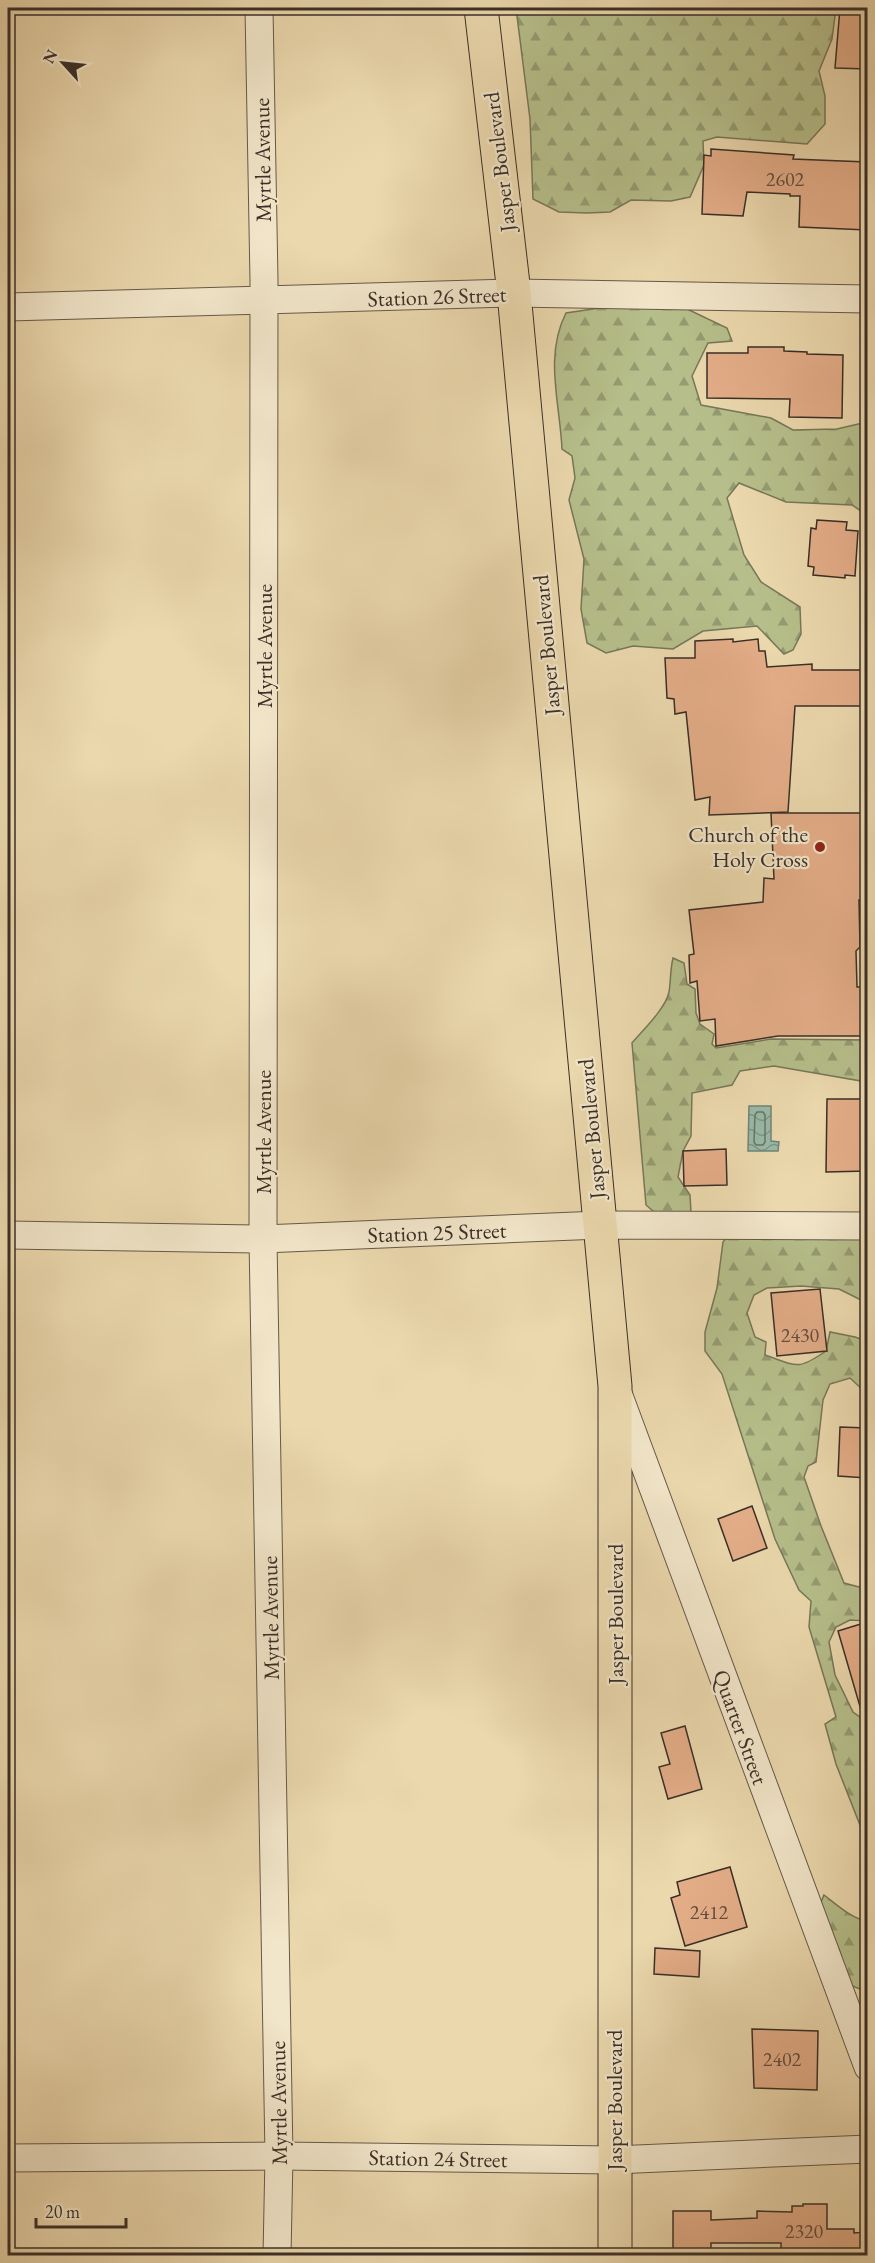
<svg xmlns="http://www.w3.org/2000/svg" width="875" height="2263" font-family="'EB Garamond',serif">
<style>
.forest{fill:url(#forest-firs);stroke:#78775a;stroke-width:1.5}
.park{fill:url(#park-crowns);stroke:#78775a;stroke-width:1.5}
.water{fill:url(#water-waves);stroke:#728275;stroke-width:1.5}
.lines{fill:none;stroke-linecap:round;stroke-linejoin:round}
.shore{stroke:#697468;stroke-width:1.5}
.building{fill:#e3ad88;stroke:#3a2f28;stroke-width:1.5}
.minor-casing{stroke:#665949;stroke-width:29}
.primary-casing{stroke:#3a2f28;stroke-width:35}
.minor{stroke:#f2e6ca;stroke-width:27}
.primary{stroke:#ebd8ad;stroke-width:33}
.poi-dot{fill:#8f2418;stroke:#f2e6ca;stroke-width:2}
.labels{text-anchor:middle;stroke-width:4.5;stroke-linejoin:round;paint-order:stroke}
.number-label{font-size:20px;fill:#644e40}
.street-label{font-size:22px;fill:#3a2f28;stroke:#f2e6ca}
.poi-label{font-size:22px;fill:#3a2f28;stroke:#f2e6ca;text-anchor:end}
</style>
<defs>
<pattern id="forest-firs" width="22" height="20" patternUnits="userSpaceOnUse" patternTransform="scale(1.5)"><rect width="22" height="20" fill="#b6bf8b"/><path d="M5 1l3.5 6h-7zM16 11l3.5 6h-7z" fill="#959c72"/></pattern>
<pattern id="park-crowns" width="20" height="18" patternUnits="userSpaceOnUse" patternTransform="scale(1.5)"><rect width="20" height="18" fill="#b6bf8b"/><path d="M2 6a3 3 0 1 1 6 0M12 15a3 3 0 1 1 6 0" fill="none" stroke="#959c72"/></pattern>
<pattern id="water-waves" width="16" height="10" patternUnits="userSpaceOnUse" patternTransform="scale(1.5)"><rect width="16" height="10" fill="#98baa8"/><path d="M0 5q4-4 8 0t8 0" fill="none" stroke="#7d9889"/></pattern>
</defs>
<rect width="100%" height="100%" fill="#ebd8ad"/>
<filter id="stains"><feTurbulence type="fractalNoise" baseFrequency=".00333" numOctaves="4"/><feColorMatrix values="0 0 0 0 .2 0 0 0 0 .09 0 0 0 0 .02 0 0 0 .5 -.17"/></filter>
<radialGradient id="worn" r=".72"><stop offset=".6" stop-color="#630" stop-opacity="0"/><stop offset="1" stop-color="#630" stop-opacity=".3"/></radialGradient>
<g class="forest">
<polygon points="516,8 836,8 832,39 819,71 825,96 825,124 807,144 717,137 703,141 704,165 690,197 671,201 631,200 610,212 587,213 559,212 533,199 530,119"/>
<path d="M633 303 683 307 727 328 732 341 708 343 692 376 701 405 771 418 793 430 837 429 867 422V515L852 505 786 502 739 483 727 498 744 555 761 582 800 607 801 634 793 650 784 654 757 626 703 631 673 649 633 646 606 653 587 643 581 609 584 559 569 500 575 478 572 456 562 449C560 403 544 356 566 313Z"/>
<path d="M673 958 684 963 687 984 695 989 696 1013 700 1024 714 1034 712 1044 716 1048 771 1039 867 1040V1082L774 1066 740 1071 732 1085 692 1093 691 1136 683 1151 678 1177 690 1195 691 1213 662 1219 646 1205 632 1043C643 1030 666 1008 669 992 671 980 670 970 673 958Z"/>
<path d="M731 1232 867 1235V1303L839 1289 801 1286 767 1288 754 1295 747 1313 755 1337 766 1342 765 1355C797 1366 797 1371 826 1351L830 1332 855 1337 867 1341V1404L865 1392 850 1378 830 1384 823 1400 816 1462 808 1466 804 1477 821 1526 844 1583 867 1589V1621L850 1620 836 1627 829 1642 835 1675 853 1712 867 1722V1843L836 1764 825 1724 836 1717 809 1627 811 1601 799 1590 775 1539 722 1374 705 1351V1332L717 1288 723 1242Z"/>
<path d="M824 1895C836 1904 852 1919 867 1921V1992L850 1985 839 1949 819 1907Z"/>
</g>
<polygon class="park" points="865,913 868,913 867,986 864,986"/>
<polygon class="water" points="749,1106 771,1106 771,1141 779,1142 778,1151 748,1151"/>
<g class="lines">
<polygon class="shore" points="757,1112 763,1112 765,1115 765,1142 763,1145 756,1145 754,1142 755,1115"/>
</g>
<g class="building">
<polygon points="840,8 867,8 867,69 835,68"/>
<polygon points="711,149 794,155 793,159 867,162 867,230 799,227 800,196 790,196 790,194 747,192 743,216 702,214 704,155 711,156"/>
<polygon points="748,347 784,347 784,351 807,352 807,354 843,355 842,418 789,417 790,399 707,398 707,353 748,353"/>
<polygon points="817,520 847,522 846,530 858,531 855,576 845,575 845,578 813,575 814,567 808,566 811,528 816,529"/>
<polygon points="733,639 733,642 758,639 759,651 765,651 767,667 812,664 812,670 867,670 867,706 795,706 788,812 709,815 710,797 695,800 686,712 675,714 674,699 667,698 665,658 695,658 695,641"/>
<polygon points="771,813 867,813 867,900 859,900 860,947 856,951 857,987 867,987 867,1036 778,1036 716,1046 715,1019 700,1021 697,981 690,983 689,955 694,954 689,910 763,902 764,878 774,879"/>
<polygon points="827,1099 867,1099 867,1171 826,1172"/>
<polygon points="726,1149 727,1185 684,1186 683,1151"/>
<polygon points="820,1289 827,1351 777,1356 771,1293"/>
<polygon points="840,1427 867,1428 867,1478 838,1476"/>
<polygon points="752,1506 767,1548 733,1561 718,1519"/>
<polygon points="867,1622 867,1709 861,1710 838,1631"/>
<polygon points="685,1726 702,1789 668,1799 659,1767 670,1764 661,1733"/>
<polygon points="730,1867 747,1927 685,1946 671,1898 680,1895 677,1882"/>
<polygon points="655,1948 700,1951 699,1977 654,1974"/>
<polygon points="752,2029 818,2031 817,2090 754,2088"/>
<polygon points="803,2204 827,2204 827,2229 854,2229 854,2233 866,2232 866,2256 781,2256 781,2243 711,2243 711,2249 673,2249 673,2211 711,2211 711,2220 757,2218 757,2211 792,2212 792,2206 803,2206"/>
</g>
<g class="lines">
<defs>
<g id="minor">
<polyline points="259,8 264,281 263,1239 279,2156 277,2256"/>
<polyline points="8,307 514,293 868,299"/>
<polyline points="8,1235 263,1239 600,1225 868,1226"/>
<polyline points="619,1396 868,2067"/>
<polyline points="8,2158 279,2156 614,2160 868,2149"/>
</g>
<polyline id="primary" points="481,8 514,293 615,1386 615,2256"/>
</defs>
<use href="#minor" class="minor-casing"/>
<use href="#primary" class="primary-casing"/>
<use href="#minor" class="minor"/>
<use href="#primary" class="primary"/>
</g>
<circle class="poi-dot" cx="820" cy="847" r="6"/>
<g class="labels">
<g class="number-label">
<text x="785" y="186">2602</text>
<text x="800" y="1342">2430</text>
<text x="709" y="1919">2412</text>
<text x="782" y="2066">2402</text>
<text x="804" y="2238">2320</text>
</g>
<g class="street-label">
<text transform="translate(262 160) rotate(-91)" y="8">Myrtle Avenue</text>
<text transform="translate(499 162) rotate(-97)" y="8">Jasper Boulevard</text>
<text transform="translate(437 296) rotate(-2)" y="8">Station 26 Street</text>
<text transform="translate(546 645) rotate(-95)" y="8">Jasper Boulevard</text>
<text transform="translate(264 646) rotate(-90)" y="8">Myrtle Avenue</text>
<text transform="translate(591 1129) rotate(-95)" y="8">Jasper Boulevard</text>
<text transform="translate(263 1132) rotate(-90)" y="8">Myrtle Avenue</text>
<text transform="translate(437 1232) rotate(-2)" y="8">Station 25 Street</text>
<text transform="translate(615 1614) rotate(-90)" y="8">Jasper Boulevard</text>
<text transform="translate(270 1618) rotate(-91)" y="8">Myrtle Avenue</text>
<text transform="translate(741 1727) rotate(70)" y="8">Quarter Street</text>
<text transform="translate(614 2100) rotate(-90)" y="8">Jasper Boulevard</text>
<text transform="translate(278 2103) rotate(-91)" y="8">Myrtle Avenue</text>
<text transform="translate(438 2158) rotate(1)" y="8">Station 24 Street</text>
</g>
<g class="poi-label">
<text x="808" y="842">Church of the<tspan x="808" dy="25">Holy Cross</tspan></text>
</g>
</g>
<rect width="875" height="2263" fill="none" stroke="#ebd8ad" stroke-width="30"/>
<rect x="9" y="9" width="857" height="2245" fill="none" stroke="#3a2f28" stroke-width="3"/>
<rect x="15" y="15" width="845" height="2233" fill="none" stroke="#3a2f28" stroke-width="1.5"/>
<g transform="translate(63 63) rotate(297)" stroke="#f2e6ca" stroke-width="4.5" paint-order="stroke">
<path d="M0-4.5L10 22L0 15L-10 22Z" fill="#3a2f28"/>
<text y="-9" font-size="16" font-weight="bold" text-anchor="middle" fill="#3a2f28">N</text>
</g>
<path d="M36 2218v9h90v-9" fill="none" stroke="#3a2f28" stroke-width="3"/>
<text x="45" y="2218" font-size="18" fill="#3a2f28" stroke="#f2e6ca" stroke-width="4.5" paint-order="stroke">20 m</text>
<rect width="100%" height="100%" filter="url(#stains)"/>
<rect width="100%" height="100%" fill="url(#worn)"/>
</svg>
